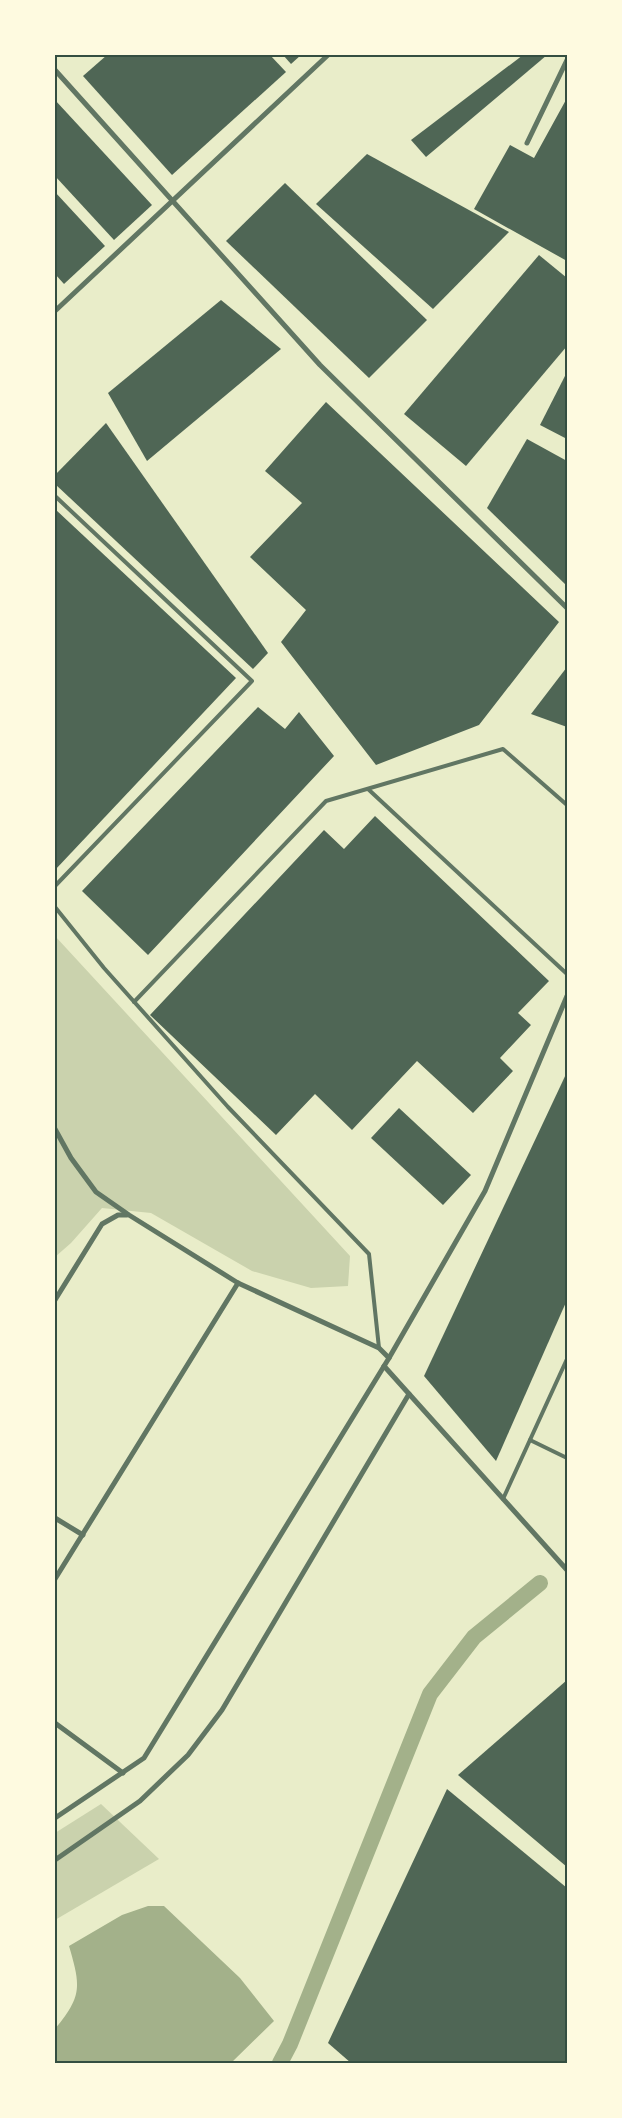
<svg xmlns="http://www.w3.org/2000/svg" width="622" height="2118" font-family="Arial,sans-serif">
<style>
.green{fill:#cad2ad}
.water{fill:#a3b18a}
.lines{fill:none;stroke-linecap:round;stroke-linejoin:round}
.canal{stroke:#a3b18a;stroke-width:16}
.building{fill:#4f6655}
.service{stroke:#617663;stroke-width:4}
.minor{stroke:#617663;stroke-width:5}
.neatline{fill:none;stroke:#344e41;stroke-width:2}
</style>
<rect width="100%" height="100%" fill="#e9edc9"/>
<g class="green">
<polygon points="55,936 350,1256 348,1286 311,1288 252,1271 151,1213 102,1208 71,1243 55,1257"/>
<polygon points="101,1804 159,1859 55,1920 55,1833"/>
</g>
<path class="water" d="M148 1906H164L240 1978 274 2021 231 2063H56L55 2029C82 1996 81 1987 69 1946L122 1915Z"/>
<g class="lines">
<polyline class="canal" points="280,2063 290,2044 430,1694 474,1637 540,1583"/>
</g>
<g class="building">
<polygon points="107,55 270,55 286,72 172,175 83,76"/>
<polygon points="283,55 301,55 291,64"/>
<polygon points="523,55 547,55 426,157 411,140"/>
<polygon points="567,98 567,261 474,209 510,145 534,158"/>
<polygon points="55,100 152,205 114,240 55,176"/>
<polygon points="367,154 509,232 433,309 316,204"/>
<polygon points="285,183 427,320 369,378 226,241"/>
<polygon points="55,192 105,246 64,284 55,274"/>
<polygon points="539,255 567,278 567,346 466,466 404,414"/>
<polygon points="221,300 281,349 147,461 108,393"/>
<polygon points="567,372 567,439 540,425"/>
<polygon points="326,402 559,622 479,725 376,765 281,642 306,610 250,557 302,503 265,471"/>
<polygon points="106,423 268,653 253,669 55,484 55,475"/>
<polygon points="527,439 567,461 567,586 487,508"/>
<polygon points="55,509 236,678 55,870"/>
<polygon points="567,667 567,727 531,714"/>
<polygon points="258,707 285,729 299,712 334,756 148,955 82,891"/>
<polygon points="375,816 549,981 518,1013 531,1025 500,1058 513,1071 473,1113 417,1061 352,1130 315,1094 276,1135 150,1015 324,830 344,849"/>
<polygon points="567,1072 567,1300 496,1461 424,1376"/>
<polygon points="399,1108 471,1175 443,1205 371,1138"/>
<polygon points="567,1680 567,1867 458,1775"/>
<polygon points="447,1789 567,1888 567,2063 351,2063 328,2043"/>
</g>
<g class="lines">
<g class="service">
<polyline points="55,496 252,681 55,886"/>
<polyline points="368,789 567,974"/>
<polyline points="55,907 104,968 228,1107 369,1254 379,1348"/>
<polyline points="134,1002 326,801 503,749 567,805"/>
<polyline points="530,1440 567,1458"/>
<polyline points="503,1499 567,1359"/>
</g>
<g class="minor">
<polyline points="55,70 320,365 567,608"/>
<polyline points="527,143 567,60"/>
<polyline points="55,311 328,55"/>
<polyline points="55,1129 71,1158 96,1192 129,1215 238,1283 379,1348 389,1358"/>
<polyline points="55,1300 102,1224 118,1215 127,1215"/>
<polyline points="384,1366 567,1570"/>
<polyline points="55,1518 83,1535"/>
<polyline points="55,1579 238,1283"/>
<polyline points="55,1723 123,1773"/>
<polyline points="55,1818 144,1758 389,1358 485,1191 567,996"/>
<polyline points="55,1860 140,1801 188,1755 222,1710 409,1394"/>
</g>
</g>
<rect width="622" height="2118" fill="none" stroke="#fefae0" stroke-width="112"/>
<rect x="56" y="56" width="510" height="2006" class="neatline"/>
</svg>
